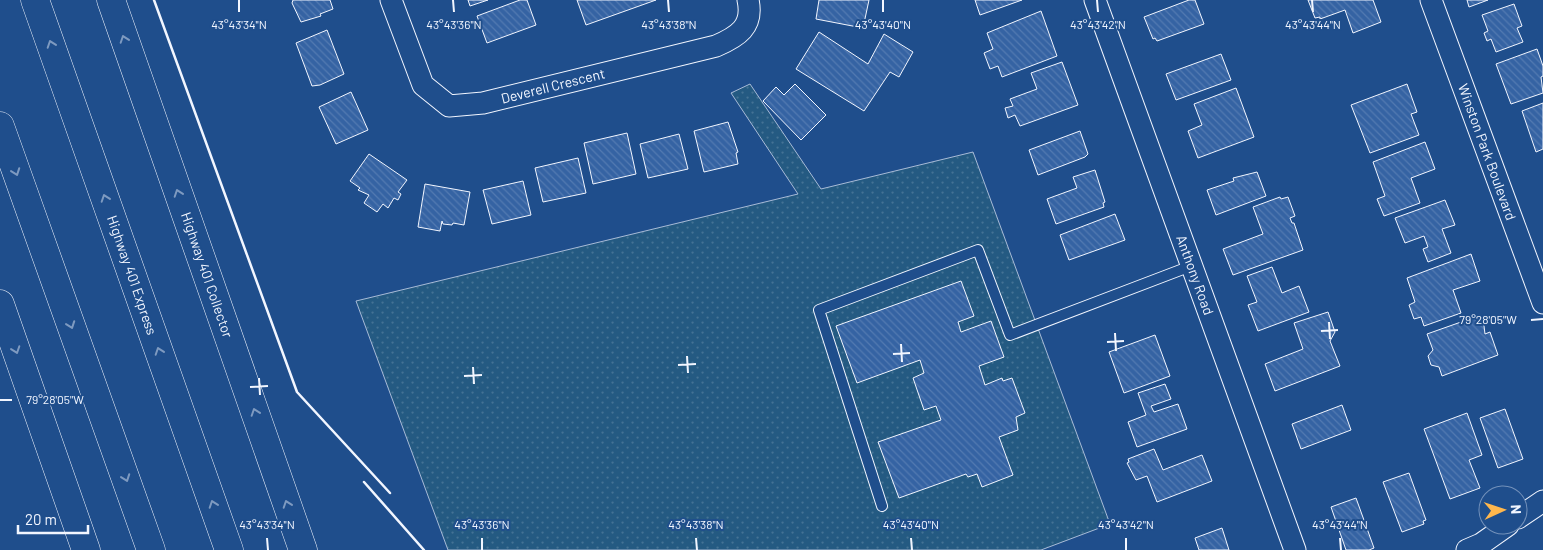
<svg xmlns="http://www.w3.org/2000/svg" width="1543" height="550" font-family="Barlow,sans-serif">
<style>
.park{fill:url(#park-dots);stroke:#a8bbd7}
.building{fill:url(#building-back-hatch);stroke:#f2f6ff}
.lines{fill:none;stroke-linecap:round;stroke-linejoin:round}
.service-casing{stroke:#f2f6ff;stroke-width:12}
.minor-casing{stroke:#f2f6ff;stroke-width:23}
.motorway-casing{stroke:#f2f6ff;stroke-width:29}
.service{stroke:#1f4e8c;stroke-width:10}
.minor{stroke:#1f4e8c;stroke-width:21}
.motorway{stroke:#1f4e8c;stroke-width:28}
.wall{stroke:#f2f6ff;stroke-width:2.5}
.oneway{stroke:#7e9ac0}
.ticks{fill:none;stroke:#f2f6ff;stroke-width:2}
.labels{text-anchor:middle;stroke-width:4;stroke-linejoin:round;paint-order:stroke}
.street-label{font-size:14px;fill:#f2f6ff;stroke:#1f4e8c}
.ticks-label{font-size:12px;text-anchor:middle;fill:#f2f6ff;stroke:#1f4e8c;stroke-width:4;stroke-linejoin:round;paint-order:stroke}
</style>
<defs>
<pattern id="park-dots" width="8" height="8" patternUnits="userSpaceOnUse" patternTransform="scale(1.25)"><rect width="8" height="8" fill="#245a82"/><path d="M2 2h.1M6 6h.1" fill="none" stroke="#447295" stroke-width="1.8" stroke-linecap="round"/></pattern>
<pattern id="building-back-hatch" width="6" height="6" patternUnits="userSpaceOnUse" patternTransform="scale(1.25)"><rect width="6" height="6" fill="#3563a3"/><path d="M-1 5l2 2M0 0l6 6M5-1l2 2" fill="none" stroke="#537ab1"/></pattern>
</defs>
<rect width="100%" height="100%" fill="#1f4e8c"/>
<polygon class="park" points="750,84 821,189 973,152 1110,524 1041,550 448,550 356,301 798,194 731,93"/>
<g class="building">
<polygon points="293,0 330,0 333,9 320,14 321,16 301,22 292,3"/>
<polygon points="468,0 488,0 470,6"/>
<polygon points="520,0 527,0 536,25 487,43 477,16"/>
<polygon points="577,0 656,0 586,25"/>
<polygon points="819,0 869,0 863,28 816,19"/>
<polygon points="975,0 1022,0 980,15"/>
<polygon points="1189,0 1195,0 1204,24 1157,41 1155,38 1153,39 1144,17"/>
<polygon points="1308,0 1373,0 1381,22 1353,33 1345,10 1320,19 1320,17 1315,18"/>
<polygon points="1467,0 1488,0 1469,7"/>
<polygon points="1514,4 1522,26 1517,28 1523,42 1496,52 1491,39 1487,41 1484,33 1488,31 1482,15"/>
<polygon points="1041,11 1057,56 1002,77 998,66 990,69 984,53 993,49 987,33"/>
<polygon points="327,30 344,74 320,85 312,86 296,43"/>
<polygon points="819,32 868,64 884,34 913,52 899,77 890,72 864,111 796,69"/>
<polygon points="1537,49 1543,66 1543,76 1541,77 1543,93 1511,104 1496,64"/>
<polygon points="1221,54 1231,80 1176,100 1166,74"/>
<polygon points="1062,62 1078,105 1020,126 1015,115 1008,118 1005,108 1013,106 1010,99 1037,89 1031,73"/>
<polygon points="795,84 826,115 801,140 763,101 776,87 784,95"/>
<polygon points="1407,84 1417,112 1411,114 1419,135 1370,153 1351,105"/>
<polygon points="1236,88 1254,137 1198,158 1188,131 1202,125 1194,104"/>
<polygon points="351,92 368,130 336,144 319,107"/>
<polygon points="1543,103 1543,149 1536,152 1522,111"/>
<polygon points="728,122 738,152 736,153 738,164 704,172 694,131"/>
<polygon points="1080,131 1088,154 1085,157 1038,175 1029,150"/>
<polygon points="627,133 636,174 593,184 584,143"/>
<polygon points="679,134 688,169 648,178 640,144"/>
<polygon points="1425,142 1435,169 1411,178 1420,203 1384,216 1377,199 1385,196 1373,162"/>
<polygon points="369,154 407,180 398,192 401,194 398,200 394,198 388,208 383,204 377,212 364,203 369,195 358,190 360,188 350,181"/>
<polygon points="578,158 586,193 543,202 535,168"/>
<polygon points="1095,170 1105,202 1103,203 1104,207 1056,224 1047,199 1077,188 1073,177"/>
<polygon points="1257,172 1266,196 1216,215 1207,190 1234,181 1233,178"/>
<polygon points="523,181 531,215 492,224 483,190"/>
<polygon points="425,184 470,192 464,225 453,223 452,225 443,224 442,221 440,231 418,227"/>
<polygon points="1280,197 1281,199 1288,197 1295,216 1290,218 1292,223 1294,223 1303,250 1233,275 1223,249 1263,234 1253,207"/>
<polygon points="1445,200 1455,225 1442,229 1451,253 1428,262 1423,249 1428,247 1424,236 1405,243 1395,218"/>
<polygon points="1115,214 1125,240 1069,260 1060,235"/>
<polygon points="1471,254 1480,281 1453,290 1461,313 1424,326 1421,317 1414,319 1409,305 1415,302 1407,278"/>
<polygon points="1272,267 1282,293 1299,286 1309,312 1258,331 1248,305 1257,302 1247,276"/>
<polygon points="961,281 974,316 958,322 961,332 991,321 1004,357 979,366 985,385 1002,378 1003,381 1012,378 1025,413 1016,417 1018,430 999,437 1013,475 982,487 977,474 968,477 966,474 899,498 878,442 941,420 936,406 924,410 913,378 924,373 920,360 857,383 836,326"/>
<polygon points="1328,312 1335,332 1330,341 1340,366 1275,391 1265,364 1303,349 1294,323"/>
<polygon points="1478,316 1483,318 1485,334 1490,332 1498,355 1442,376 1439,367 1431,365 1428,356 1433,350 1427,334"/>
<polygon points="1155,335 1170,376 1124,393 1109,352"/>
<polygon points="1165,384 1171,399 1151,406 1154,412 1178,404 1187,429 1137,447 1128,422 1146,415 1138,393"/>
<polygon points="1342,405 1351,430 1301,449 1292,424"/>
<polygon points="1505,409 1523,459 1498,468 1480,418"/>
<polygon points="1467,413 1482,455 1469,460 1480,488 1450,499 1424,429"/>
<polygon points="1154,449 1163,470 1202,455 1212,481 1157,502 1147,476 1136,480 1127,463 1129,462 1128,459"/>
<polygon points="1409,473 1426,520 1423,521 1424,524 1402,532 1383,482"/>
<polygon points="1356,498 1374,548 1369,550 1346,550 1331,507"/>
<polygon points="1222,528 1229,550 1199,550 1195,538"/>
</g>
<g class="lines">
<defs>
<polyline id="service" points="882,506 819,310 978,250 1010,335 1191,266"/>
<g id="minor">
<path d="M391 0 423 85 449 106 483 103 716 46C737 37 754 27 748 0"/>
<polyline points="1095,0 1295,550"/>
<polyline points="1431,0 1543,303"/>
<polyline points="1518,518 1543,501"/>
<polyline points="1467,550 1481,544 1508,525"/>
</g>
<g id="motorway">
<polyline points="35,0 229,550"/>
<polyline points="111,0 303,550"/>
<polyline points="0,126 151,550"/>
<polyline points="0,304 86,550"/>
</g>
</defs>
<use href="#service" class="service-casing"/>
<use href="#minor" class="minor-casing"/>
<use href="#motorway" class="motorway-casing"/>
<use href="#service" class="service"/>
<use href="#minor" class="minor"/>
<use href="#motorway" class="motorway"/>
<g class="wall">
<polyline points="154,0 297,392 390,493"/>
<polyline points="364,482 424,550"/>
</g>
</g>
<defs><path id="oneway-chevron" d="M-2-3.5L2.5 0L-2 3.5" fill="none" stroke-width="1.6" stroke-linecap="round" stroke-linejoin="round" transform="scale(1.25)"/></defs>
<g class="oneway">
<use href="#oneway-chevron" transform="translate(124 39) rotate(-109)"/>
<use href="#oneway-chevron" transform="translate(51 44) rotate(-109)"/>
<use href="#oneway-chevron" transform="translate(16 172) rotate(70)"/>
<use href="#oneway-chevron" transform="translate(178 193) rotate(-109)"/>
<use href="#oneway-chevron" transform="translate(105 198) rotate(-109)"/>
<use href="#oneway-chevron" transform="translate(71 325) rotate(70)"/>
<use href="#oneway-chevron" transform="translate(16 350) rotate(71)"/>
<use href="#oneway-chevron" transform="translate(159 351) rotate(-109)"/>
<use href="#oneway-chevron" transform="translate(255 412) rotate(-109)"/>
<use href="#oneway-chevron" transform="translate(126 478) rotate(70)"/>
<use href="#oneway-chevron" transform="translate(213 504) rotate(-109)"/>
<use href="#oneway-chevron" transform="translate(287 504) rotate(-109)"/>
</g>
<path class="ticks" d="M239 0V12M453 0 454 12M668 0 669 12M883 0V12M1097 0 1098 12M1312 0 1313 12M1531 320 1543 319M1329 322 1330 339M1321 331 1338 330M1115 333 1116 351M1107 342 1124 341M901 344 902 362M893 354 910 353M687 356 688 373M678 365 696 364M473 367 474 384M464 376 482 375M259 378 260 395M250 387 268 386M0 400H12M267 538 268 550M482 538V550M696 538 697 550M911 538 912 550M1126 538V550M1340 538 1341 550"/>
<g class="labels">
<g class="street-label">
<text transform="translate(553 86) rotate(-14)" y="5">Deverell Crescent</text>
<text transform="translate(1487 152) rotate(70)" y="5">Winston Park Boulevard</text>
<text transform="translate(132 275) rotate(71)" y="5">Highway 401 Express</text>
<text transform="translate(207 275) rotate(71)" y="5">Highway 401 Collector</text>
<text transform="translate(1195 275) rotate(70)" y="5">Anthony Road</text>
</g>
</g>
<g class="ticks-label">
<text x="239" y="29">43°43'34"N</text>
<text x="454" y="29">43°43'36"N</text>
<text x="669" y="29">43°43'38"N</text>
<text x="883" y="29">43°43'40"N</text>
<text x="1098" y="29">43°43'42"N</text>
<text x="1313" y="29">43°43'44"N</text>
<text x="1488" y="324">79°28'05"W</text>
<text x="55" y="404">79°28'05"W</text>
<text x="267" y="529">43°43'34"N</text>
<text x="482" y="529">43°43'36"N</text>
<text x="696" y="529">43°43'38"N</text>
<text x="911" y="529">43°43'40"N</text>
<text x="1126" y="529">43°43'42"N</text>
<text x="1340" y="529">43°43'44"N</text>
</g>
<g transform="translate(1503 510) rotate(87)"><circle r="24" fill="#1f4e8c" stroke="#7391ba"/>
<path d="M0-4L9 19L0 12L-9 19Z" fill="#ffb74d"/>
<text y="-8" font-size="14" font-weight="bold" text-anchor="middle" fill="#f2f6ff">N</text>
</g>
<path d="M18 525v8h70v-8" fill="none" stroke="#f2f6ff" stroke-width="2.5"/>
<text x="25" y="525" font-size="15" fill="#f2f6ff" stroke="#1f4e8c" stroke-width="4" paint-order="stroke">20 m</text>
</svg>
